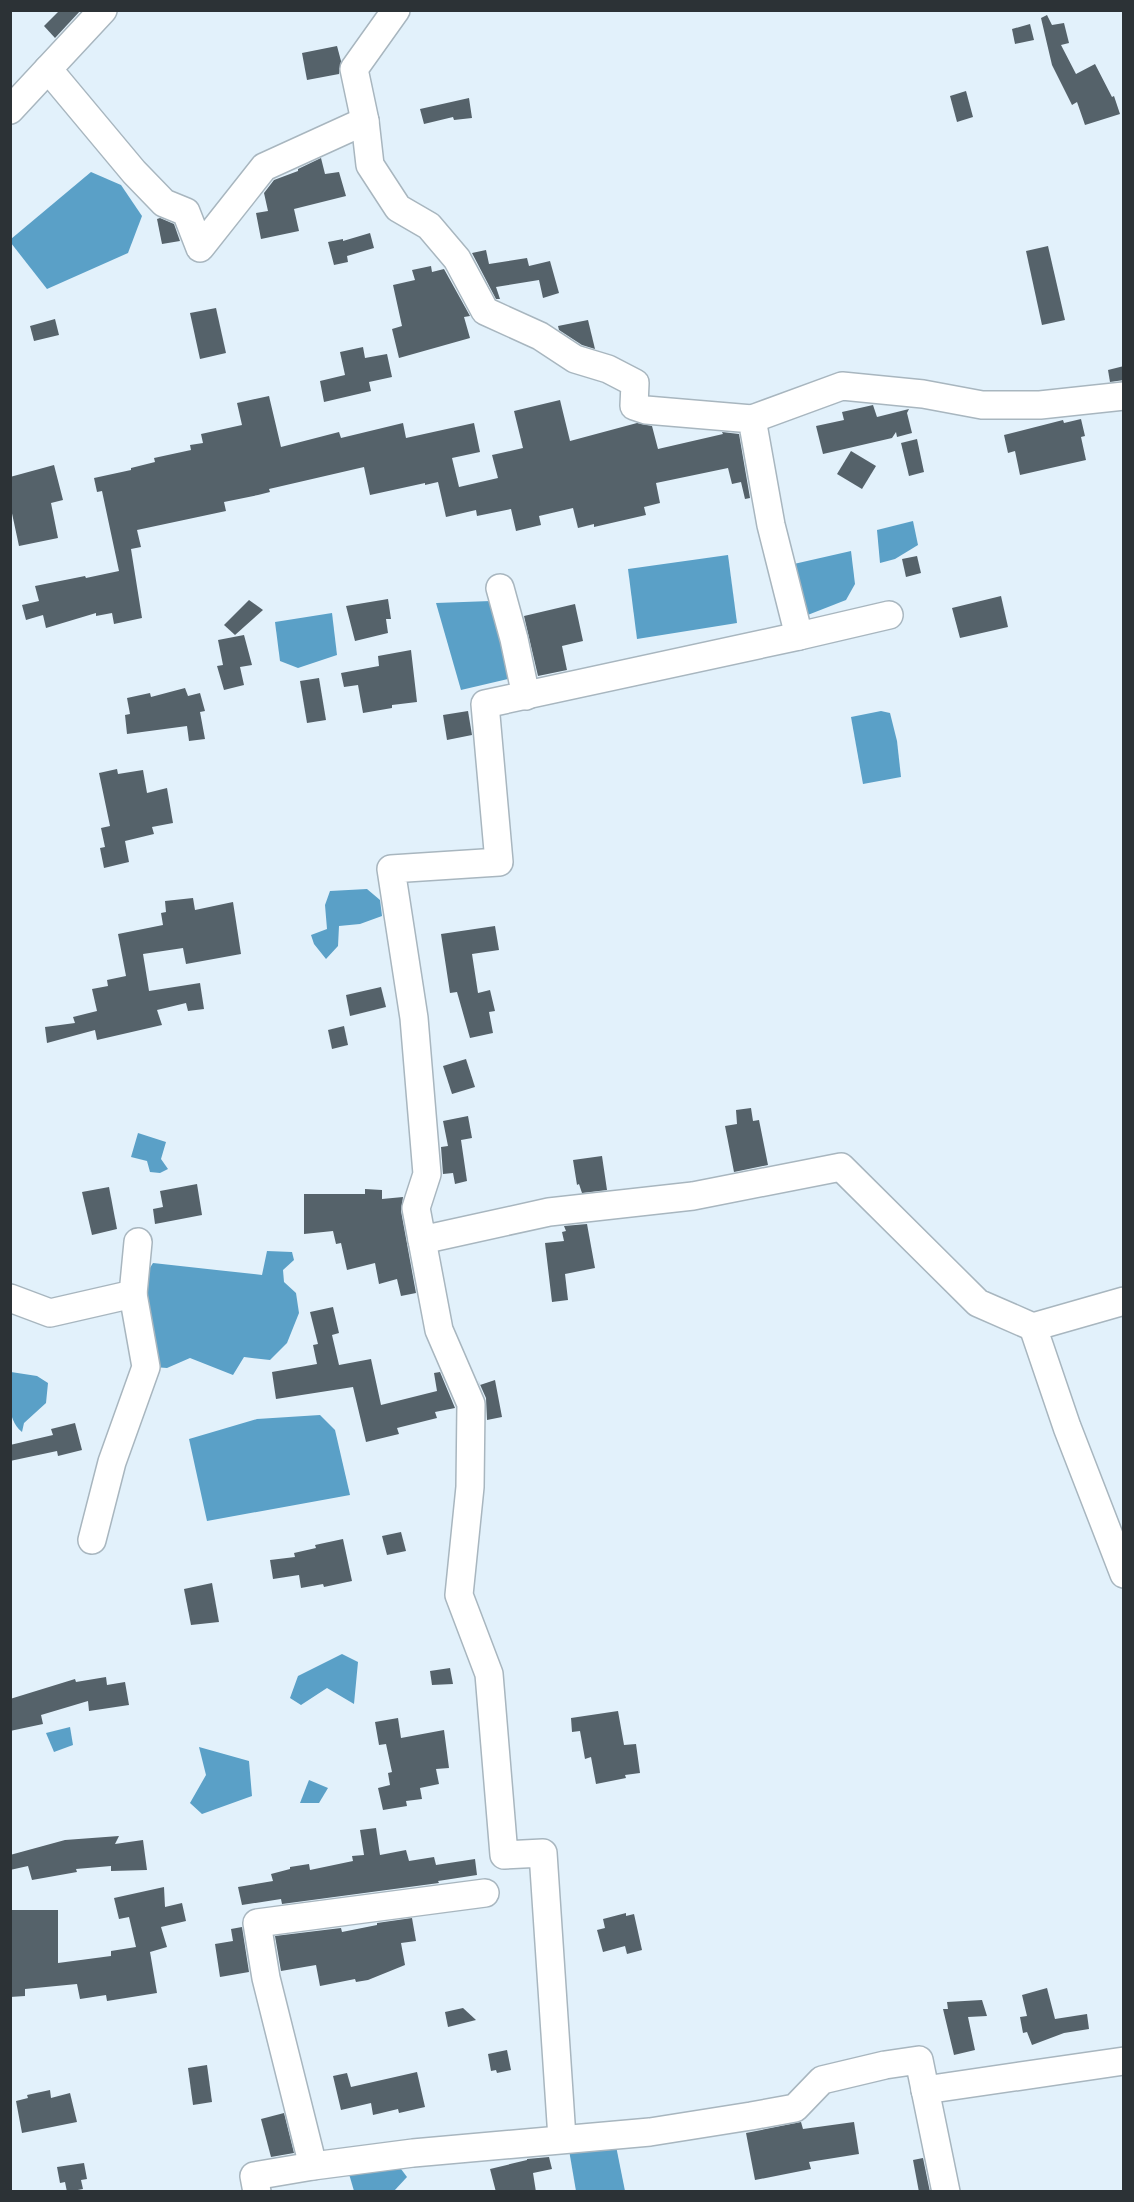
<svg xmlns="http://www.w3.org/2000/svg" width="1134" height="2202" font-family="Quicksand,sans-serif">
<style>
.water{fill:#5aa0c7}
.building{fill:#55626a}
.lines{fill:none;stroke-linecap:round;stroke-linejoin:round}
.minor-casing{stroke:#a8b6bf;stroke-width:30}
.minor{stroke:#fff;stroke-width:27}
</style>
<rect width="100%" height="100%" fill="#e2f1fb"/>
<g class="water">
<polygon points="91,172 121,185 142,216 128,253 47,289 11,243 11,239"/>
<polygon points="913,521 918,545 895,559 880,563 877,530"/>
<polygon points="851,551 855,584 846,600 800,618 785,566"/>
<polygon points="728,555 737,623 637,639 628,569"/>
<polygon points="491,601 512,678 461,690 436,603"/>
<polygon points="332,613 337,655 298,668 280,661 275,622"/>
<polygon points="881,711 890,713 897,741 901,777 863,784 851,717"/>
<polygon points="367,889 380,900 382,916 360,924 339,926 338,946 326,959 314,944 311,935 327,929 325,905 330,891"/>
<polygon points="138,1133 166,1142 161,1159 168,1169 160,1173 150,1172 147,1161 131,1157"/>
<polygon points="267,1251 292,1252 294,1260 283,1270 284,1282 296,1293 299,1313 287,1343 270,1360 244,1357 233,1375 190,1358 167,1368 154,1367 141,1282 153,1263 262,1275"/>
<path d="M11 1372 37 1376 48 1383 46 1403 24 1423 22 1432C5 1418 10 1392 11 1372Z"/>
<polygon points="320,1415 335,1430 350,1495 207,1521 189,1439 257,1419"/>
<polygon points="342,1654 358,1662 354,1704 327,1688 301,1705 290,1698 298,1676"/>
<polygon points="70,1727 73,1745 54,1752 46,1733"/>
<polygon points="199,1747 249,1761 252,1796 202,1814 190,1803 206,1775"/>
<polygon points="309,1780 328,1788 319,1803 300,1803"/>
<polygon points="616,2146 625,2191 576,2191 569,2150"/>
<polygon points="398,2165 407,2177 394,2191 354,2191 349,2174"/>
</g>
<g class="building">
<polygon points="60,10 81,10 55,38 44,26"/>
<polygon points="1047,15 1052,25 1064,23 1069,43 1061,45 1076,74 1095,64 1112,97 1114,96 1120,114 1085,125 1077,102 1072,105 1052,65 1041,18"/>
<polygon points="1030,24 1034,40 1015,44 1012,29"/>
<polygon points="337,46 341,61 339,74 307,80 302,53"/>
<polygon points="966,91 973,117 957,122 950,96"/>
<polygon points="469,98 472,118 454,120 453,117 424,124 420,109"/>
<polygon points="321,158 325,174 339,172 346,196 294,209 299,231 261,239 256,213 268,211 264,193 274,180 298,171 298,169"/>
<polygon points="160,218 174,224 180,241 162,244 157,219"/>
<polygon points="370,233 374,248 347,256 348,262 334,265 328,242 343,239 343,241"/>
<polygon points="1048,246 1065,320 1042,325 1026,251"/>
<polygon points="486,250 489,264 527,258 529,266 550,261 559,293 543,298 539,280 496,287 500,299 496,299 472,253"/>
<polygon points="431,266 432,272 444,269 470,316 464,317 470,338 399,358 392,329 402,326 393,285 415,280 412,270"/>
<polygon points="216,308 226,353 200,359 190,313"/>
<polygon points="55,319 59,335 34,341 30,326"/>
<polygon points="588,320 595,349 582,345 559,330 558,326"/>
<polygon points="363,347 365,358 387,354 392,377 369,382 371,391 324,402 320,381 345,375 340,352"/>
<polygon points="1124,366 1124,380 1110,382 1108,370"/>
<polygon points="269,396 281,447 339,432 341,438 403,423 406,438 474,423 480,452 452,458 459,487 498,478 492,455 523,448 514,411 560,400 570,441 637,423 652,426 658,449 723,434 722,432 739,434 750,498 745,499 741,482 732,484 728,468 656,483 660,503 644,507 646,515 594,527 594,524 578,528 573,508 539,516 541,525 516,531 511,509 477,516 476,510 446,517 438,482 425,485 425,483 370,495 364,467 269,489 270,492 258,495 224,502 226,511 137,530 141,547 131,549 142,618 114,624 112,613 96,616 96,613 46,628 43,615 26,620 22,605 39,601 35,586 85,576 86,578 119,571 102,491 97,492 94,478 131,470 131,468 155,462 154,458 191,450 190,445 203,443 201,434 242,425 237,403"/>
<polygon points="873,405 877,417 909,409 907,413 912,433 897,437 896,432 892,438 823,454 816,426 844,420 842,412"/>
<polygon points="1081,419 1085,436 1081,437 1086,460 1020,475 1015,451 1008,453 1004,435 1063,420 1064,423"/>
<polygon points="917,439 924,472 909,476 901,443"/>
<polygon points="851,451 876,466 862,489 837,474"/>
<polygon points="54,465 63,500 51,503 58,538 19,546 10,504 10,477"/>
<polygon points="917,556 921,573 906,577 902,559"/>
<polygon points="1001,596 1008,627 960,638 952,608"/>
<polygon points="388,599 391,619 386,619 388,633 355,641 346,606"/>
<polygon points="249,600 263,610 235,635 224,625"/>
<polygon points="575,604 583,641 562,646 567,670 538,676 524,616"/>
<polygon points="244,635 252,665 240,667 244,685 224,690 217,666 223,665 218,640"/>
<polygon points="411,650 417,702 392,705 392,708 363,713 358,685 344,687 341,673 379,666 378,656"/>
<polygon points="319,678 326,720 307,723 300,681"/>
<polygon points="185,688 188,696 200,693 205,711 200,712 205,739 189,741 187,726 127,734 125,715 130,714 127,698 150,693 151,697"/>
<polygon points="468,711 472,735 447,740 443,715"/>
<polygon points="117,769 118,774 143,770 147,793 167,788 173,823 152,827 154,834 125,841 129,862 104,868 100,848 105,847 101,828 110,826 99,773"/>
<polygon points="193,898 195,910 233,902 241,954 186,964 183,948 143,954 149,991 200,983 204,1009 188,1011 186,1003 157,1010 162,1025 97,1040 95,1030 47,1043 45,1027 75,1023 73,1017 97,1011 92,989 108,986 107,980 126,976 118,934 163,925 161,913 166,912 165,901"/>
<polygon points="495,926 499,950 472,954 478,993 490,990 495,1011 489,1012 493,1033 470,1038 457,992 450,993 441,934"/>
<polygon points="381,987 386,1007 350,1016 346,995"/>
<polygon points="344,1026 348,1045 332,1049 328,1030"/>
<polygon points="466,1059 475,1087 452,1094 443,1066"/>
<polygon points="751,1108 753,1121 759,1120 768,1165 734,1172 725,1126 737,1124 736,1110"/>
<polygon points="468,1116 472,1138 461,1140 467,1181 455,1184 453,1173 443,1174 441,1147 448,1146 443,1121"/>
<polygon points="602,1156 607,1190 582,1193 579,1184 577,1185 573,1160"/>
<polygon points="197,1184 202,1215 155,1224 153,1209 163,1207 160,1191"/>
<polygon points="109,1187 117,1229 92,1235 82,1192"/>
<polygon points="365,1189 382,1190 382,1199 403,1197 401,1211 416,1293 401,1296 397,1279 379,1284 375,1263 347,1270 341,1243 336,1244 333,1231 304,1234 304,1194 365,1194"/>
<polygon points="587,1224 595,1268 565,1274 568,1300 552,1302 545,1243 564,1241 562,1232 566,1231 564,1226"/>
<polygon points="333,1307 339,1333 332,1335 339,1365 371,1359 381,1405 437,1391 434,1373 440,1372 455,1408 435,1412 437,1418 397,1428 399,1434 366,1442 353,1387 276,1399 272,1372 317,1364 313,1345 318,1344 310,1312"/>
<polygon points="478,1380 480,1385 495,1380 502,1417 487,1420 486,1398"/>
<polygon points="75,1423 82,1450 58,1456 57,1451 10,1461 10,1445 53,1435 51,1429"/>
<polygon points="401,1532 406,1551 387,1555 382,1536"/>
<polygon points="343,1539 352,1581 324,1587 323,1584 301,1588 299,1575 273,1579 270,1560 295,1557 294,1553 316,1548 315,1545"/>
<polygon points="212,1583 219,1622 191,1625 184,1589"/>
<polygon points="450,1668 453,1684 432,1685 430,1671"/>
<polygon points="106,1677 107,1685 125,1682 129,1705 89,1711 88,1701 41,1715 43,1724 10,1731 10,1699 75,1679 76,1682"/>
<polygon points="618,1711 624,1745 636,1744 640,1773 625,1775 626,1778 596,1784 591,1757 585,1759 580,1731 572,1732 571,1718"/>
<polygon points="398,1718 401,1738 444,1730 449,1768 436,1769 439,1784 420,1788 422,1799 406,1801 407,1806 383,1810 378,1788 390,1785 388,1773 392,1772 386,1744 379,1745 375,1722"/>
<polygon points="376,1828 380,1855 406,1850 409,1861 434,1857 436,1865 475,1859 477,1875 438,1881 439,1883 282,1904 281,1899 242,1905 238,1887 273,1881 271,1874 290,1869 290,1867 309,1864 310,1870 353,1861 352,1856 364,1855 360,1830"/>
<polygon points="119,1836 115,1844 143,1840 147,1870 111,1871 111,1866 76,1869 77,1872 32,1880 28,1866 10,1870 10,1855 65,1840"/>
<polygon points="164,1887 165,1907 182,1903 186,1921 161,1927 167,1947 150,1952 157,1993 107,2001 106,1995 80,1999 77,1984 25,1989 25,1996 10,1997 10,1910 58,1910 58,1963 111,1956 111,1951 136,1947 129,1917 119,1919 114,1898"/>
<polygon points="626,1913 626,1916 634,1914 642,1950 627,1954 625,1946 603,1952 597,1930 605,1928 603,1919"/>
<polygon points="412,1918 416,1941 401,1943 405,1965 368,1980 356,1982 355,1979 320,1986 316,1965 281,1971 275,1936 341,1928 342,1932 377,1925 377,1923"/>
<polygon points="242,1927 249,1972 220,1977 215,1944 233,1941 231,1929"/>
<polygon points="1047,1988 1055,2019 1087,2014 1089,2029 1064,2033 1032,2045 1027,2032 1023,2033 1020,2017 1027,2016 1022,1995"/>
<polygon points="982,2000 987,2016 968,2017 975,2050 954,2055 943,2009 948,2009 947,2002"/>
<polygon points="463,2008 476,2020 448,2027 445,2012"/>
<polygon points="507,2050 511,2070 497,2073 496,2070 491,2071 488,2054"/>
<polygon points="207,2065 212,2102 193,2105 188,2068"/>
<polygon points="417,2072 425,2107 399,2113 398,2109 373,2115 371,2103 341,2110 333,2076 347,2073 351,2087"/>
<polygon points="50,2090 51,2098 70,2093 77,2122 22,2133 16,2101 28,2098 27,2095"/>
<polygon points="284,2113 294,2153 271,2157 261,2119"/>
<polygon points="801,2122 803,2129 854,2122 859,2154 809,2162 811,2169 755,2180 746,2133"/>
<polygon points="549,2157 552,2169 533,2173 536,2192 496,2192 490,2169 527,2160 527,2159"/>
<polygon points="923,2158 930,2192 919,2192 913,2160"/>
<polygon points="84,2163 87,2179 81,2180 83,2189 67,2192 65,2182 60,2183 57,2167"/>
</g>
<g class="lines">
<defs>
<g id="minor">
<polyline points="396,10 354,69 365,121 370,165 398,208 429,226 457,259 485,311 540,336 575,359 608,369 635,383 634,406 646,410 752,419 771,525 799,636 485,704 499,862 391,869 414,1018 427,1174 416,1208 422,1240 549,1212 693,1196 841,1167 978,1303 1033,1327"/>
<polyline points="48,69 134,172 164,203 186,212 200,248 264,167 365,121"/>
<polyline points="10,110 103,10"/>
<polyline points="752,419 842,386 923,394 982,405 1040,405 1124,396"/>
<polyline points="500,588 514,639 526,696"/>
<polyline points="799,636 889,615"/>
<polyline points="422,1240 439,1330 471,1404 470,1487 459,1595 489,1674 504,1855 543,1853 562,2138"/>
<polyline points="10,1298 50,1313 133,1294 138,1242"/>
<polyline points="1124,1301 1033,1327 1067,1427 1124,1574"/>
<polyline points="92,1540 112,1462 146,1367 133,1294"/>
<polyline points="925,2090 1124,2061"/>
<polyline points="313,2166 266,1978 257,1923 485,1893"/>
<polyline points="257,2192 254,2176 313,2166 413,2153 650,2132 751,2116 795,2108 822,2080 885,2065 919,2060 946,2192"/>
</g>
</defs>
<use href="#minor" class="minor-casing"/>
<use href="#minor" class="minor"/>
</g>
<rect width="1134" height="2202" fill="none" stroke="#2c3236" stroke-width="24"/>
</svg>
